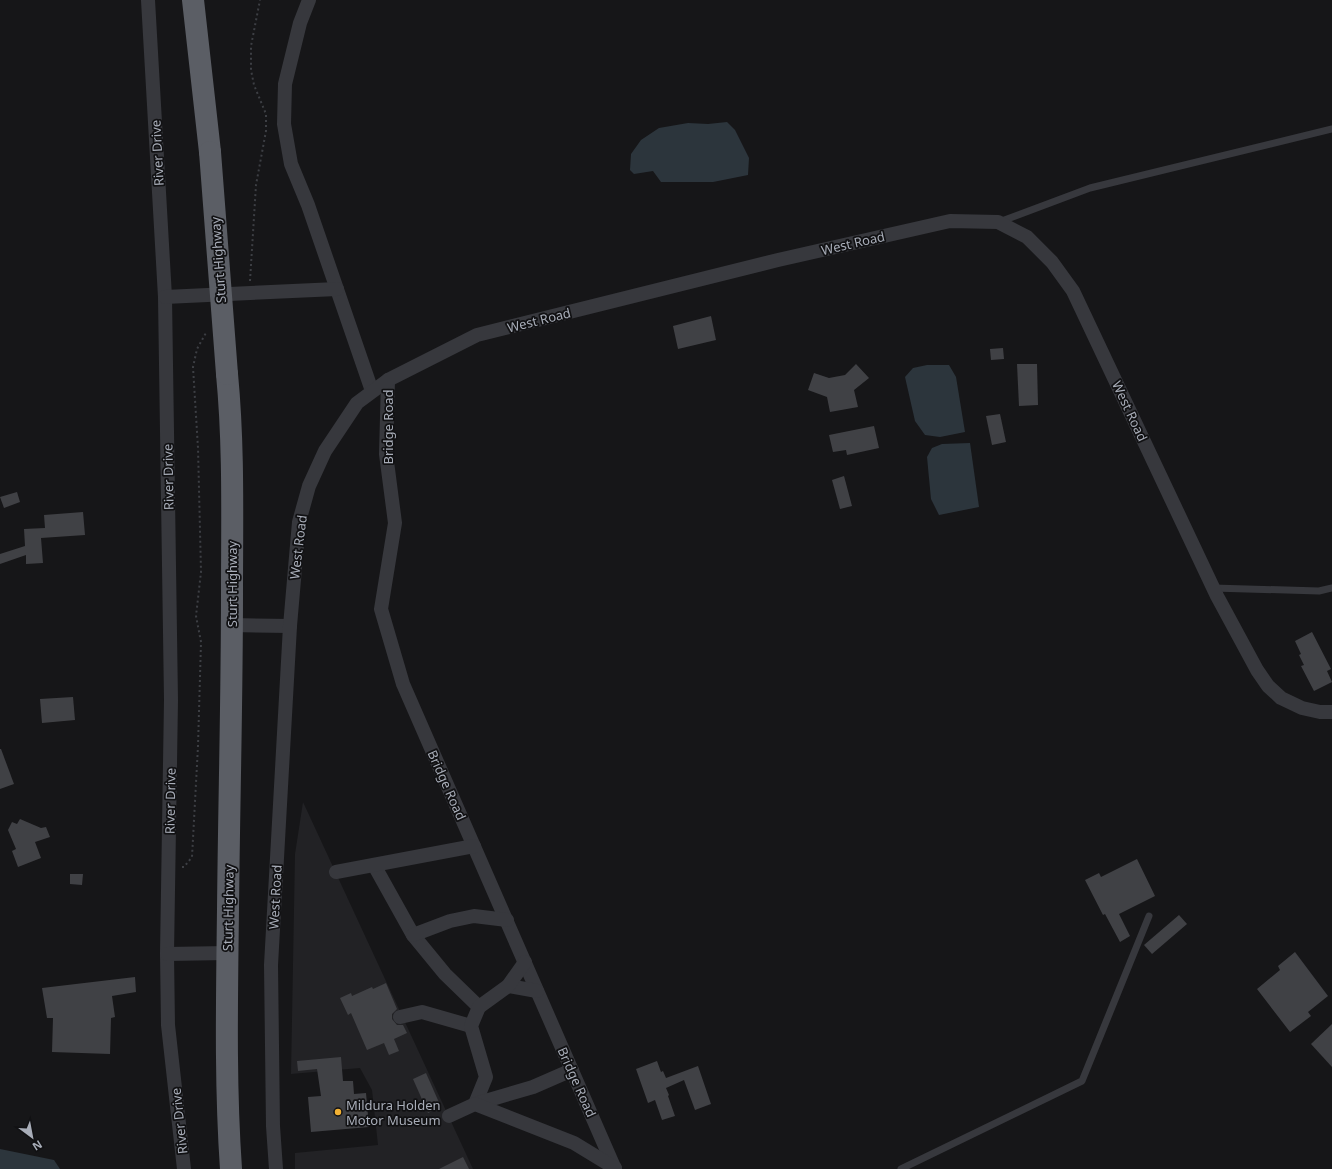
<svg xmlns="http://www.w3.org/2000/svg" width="1332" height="1169" font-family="'Noto Sans',sans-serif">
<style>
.built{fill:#222225}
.water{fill:#2c353c}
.building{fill:#404145}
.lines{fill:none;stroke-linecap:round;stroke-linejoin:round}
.path{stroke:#3d3f44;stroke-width:2;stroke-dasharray:2 3;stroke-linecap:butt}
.service{stroke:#37383d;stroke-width:7}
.minor{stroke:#37383d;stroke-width:14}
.trunk{stroke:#5b5e65;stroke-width:22}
.trunk-bridge{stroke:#5b5e65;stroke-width:22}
.poi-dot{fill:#f2b134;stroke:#111113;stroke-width:1.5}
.labels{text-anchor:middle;stroke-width:3.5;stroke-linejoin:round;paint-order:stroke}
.street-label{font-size:13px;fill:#a8adb8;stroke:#111113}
.poi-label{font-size:13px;fill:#a8adb8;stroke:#111113;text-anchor:start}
</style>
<rect width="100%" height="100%" fill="#161618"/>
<polygon class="built" points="303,802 473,1169 295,1169 295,1153 378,1145 372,1090 360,1068 291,1074 295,854"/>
<g class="water">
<polygon points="727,122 735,130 749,158 748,175 713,182 661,182 653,171 634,174 630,170 631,154 641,140 659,128 688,123 708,124"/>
<polygon points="927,365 949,365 956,377 965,432 940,437 925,435 915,421 905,377 913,368"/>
<polygon points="970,443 979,507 939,515 931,499 927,457 932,448 942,444"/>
<polygon points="0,1149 54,1160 60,1169 0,1169"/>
</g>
<g class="building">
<polygon points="711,316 716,340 678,349 673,326"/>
<polygon points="1003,348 1004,359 991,360 990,349"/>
<polygon points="856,364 869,378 854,390 858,407 830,412 827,397 808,390 814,373 829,378 845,375"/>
<polygon points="1017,364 1037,364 1038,405 1019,406"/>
<polygon points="1000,414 1006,442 992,445 986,416"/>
<polygon points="874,426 879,448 847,455 846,450 833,452 829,435"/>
<polygon points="844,476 852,506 840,509 832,480"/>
<polygon points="17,492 20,502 4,508 0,497"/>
<polygon points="83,512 85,535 41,538 43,563 26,564 26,555 0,564 0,554 25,546 24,529 45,528 44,515"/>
<polygon points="1312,632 1331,669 1327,671 1332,682 1314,691 1301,666 1304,665 1299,655 1301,654 1295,641"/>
<polygon points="73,697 75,720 42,723 40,699"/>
<polygon points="0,749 1,749 14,784 0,789"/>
<polygon points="20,819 41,828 46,827 50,837 35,842 41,858 18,867 12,851 16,849 8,830 12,822 17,824"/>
<polygon points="1137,859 1155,896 1119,914 1130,936 1120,942 1105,914 1103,915 1085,880 1099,873 1101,877"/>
<polygon points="70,874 83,874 82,885 70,884"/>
<polygon points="1179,915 1187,924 1152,954 1144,945"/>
<polygon points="1295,952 1328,996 1308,1012 1311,1016 1290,1032 1257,989 1280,970 1278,966"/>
<polygon points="135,977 136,992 112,996 115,1017 111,1018 110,1054 52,1052 53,1018 47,1018 42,988"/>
<polygon points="386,983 397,1009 392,1014 392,1019 397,1025 403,1025 407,1033 394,1039 399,1051 389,1055 384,1043 367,1050 351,1013 348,1015 340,998 351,993 352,996 372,987 373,989"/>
<polygon points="1332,1024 1332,1067 1311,1044"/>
<polygon points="341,1057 343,1081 353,1081 354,1094 366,1093 369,1127 311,1132 308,1097 321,1096 317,1069 298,1071 297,1061"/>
<polygon points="657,1061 661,1072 663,1071 666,1078 698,1066 711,1104 695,1110 684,1080 666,1088 669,1095 668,1096 675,1116 662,1120 655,1100 648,1103 636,1069"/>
<polygon points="426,1073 441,1107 428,1113 413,1079"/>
<polygon points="463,1157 469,1169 439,1169"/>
</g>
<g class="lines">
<g class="path">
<polyline points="250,281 256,185 266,131 266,114 254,85 251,70 251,46 260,0"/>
<polyline points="182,867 184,867 192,857 198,746 201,642 196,616 201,572 198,448 193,367 197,349 207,331"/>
</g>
<g class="service">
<polyline points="999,222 1090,188 1332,129"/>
<polyline points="1213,588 1319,591 1332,588"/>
<polyline points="901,1169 1082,1081 1149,916"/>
</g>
<g class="minor">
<polyline points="148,0 165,297 171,700 167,954 168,1025 184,1169"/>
<polyline points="309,0 300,23 285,84 284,124 291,164 308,205 372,391"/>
<polyline points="165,297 337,289"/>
<polyline points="388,380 386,454 395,523 381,609 403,684 615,1169"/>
<polyline points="232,625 290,626"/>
<polyline points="374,865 413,935 445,974 479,1007"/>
<polyline points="336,872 474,846"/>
<polyline points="413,935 450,921 474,916 507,920"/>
<polyline points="167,954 227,953"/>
<polyline points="508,986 537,991"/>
<polyline points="400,1017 422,1012 471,1026"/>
<polyline points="475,1104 486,1077 471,1026 479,1007 508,986 525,962"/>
<polyline points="475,1104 533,1087 572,1070"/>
<polyline points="449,1116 475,1104 574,1143 615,1168"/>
<polyline points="276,1169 273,1126 271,965 290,626 299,522 309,486 325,451 357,403 388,380 477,335 778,260 950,221 998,222 1027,237 1052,262 1073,291 1217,596 1257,670 1268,686 1281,698 1302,708 1320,712 1332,712"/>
</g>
<g class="trunk">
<polyline points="193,0 210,152"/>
<path d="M227 374C234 447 232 520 232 593 232 699 229 804 228 909 227 996 225 1083 231 1169"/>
</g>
<polyline class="trunk-bridge" points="210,152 227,374"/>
</g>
<circle class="poi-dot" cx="338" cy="1112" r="4"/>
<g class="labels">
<g class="street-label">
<text transform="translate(157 153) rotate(-93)" y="5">River Drive</text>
<text transform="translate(853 243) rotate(-13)" y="5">West Road</text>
<text transform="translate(218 260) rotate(-94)" y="5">Sturt Highway</text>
<text transform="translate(539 320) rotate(-14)" y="5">West Road</text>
<text transform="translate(1130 411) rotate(65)" y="5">West Road</text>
<text transform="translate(388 427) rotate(-90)" y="5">Bridge Road</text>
<text transform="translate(168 477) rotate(-91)" y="5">River Drive</text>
<text transform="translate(298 547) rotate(-83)" y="5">West Road</text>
<text transform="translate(232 584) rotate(-90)" y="5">Sturt Highway</text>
<text transform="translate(447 785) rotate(66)" y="5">Bridge Road</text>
<text transform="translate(170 801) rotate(-89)" y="5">River Drive</text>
<text transform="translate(275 897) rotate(-87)" y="5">West Road</text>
<text transform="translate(228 908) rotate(-89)" y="5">Sturt Highway</text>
<text transform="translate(577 1082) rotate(66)" y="5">Bridge Road</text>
<text transform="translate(179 1121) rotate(-96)" y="5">River Drive</text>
</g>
<g class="poi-label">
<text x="346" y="1110">Mildura Holden<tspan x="346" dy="15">Motor Museum</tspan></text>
</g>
</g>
<g transform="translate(32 1137) rotate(148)" stroke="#111113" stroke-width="3" paint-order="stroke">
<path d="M0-3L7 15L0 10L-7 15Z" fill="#a8adb8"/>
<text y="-6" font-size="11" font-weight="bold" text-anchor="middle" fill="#a8adb8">N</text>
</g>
</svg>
